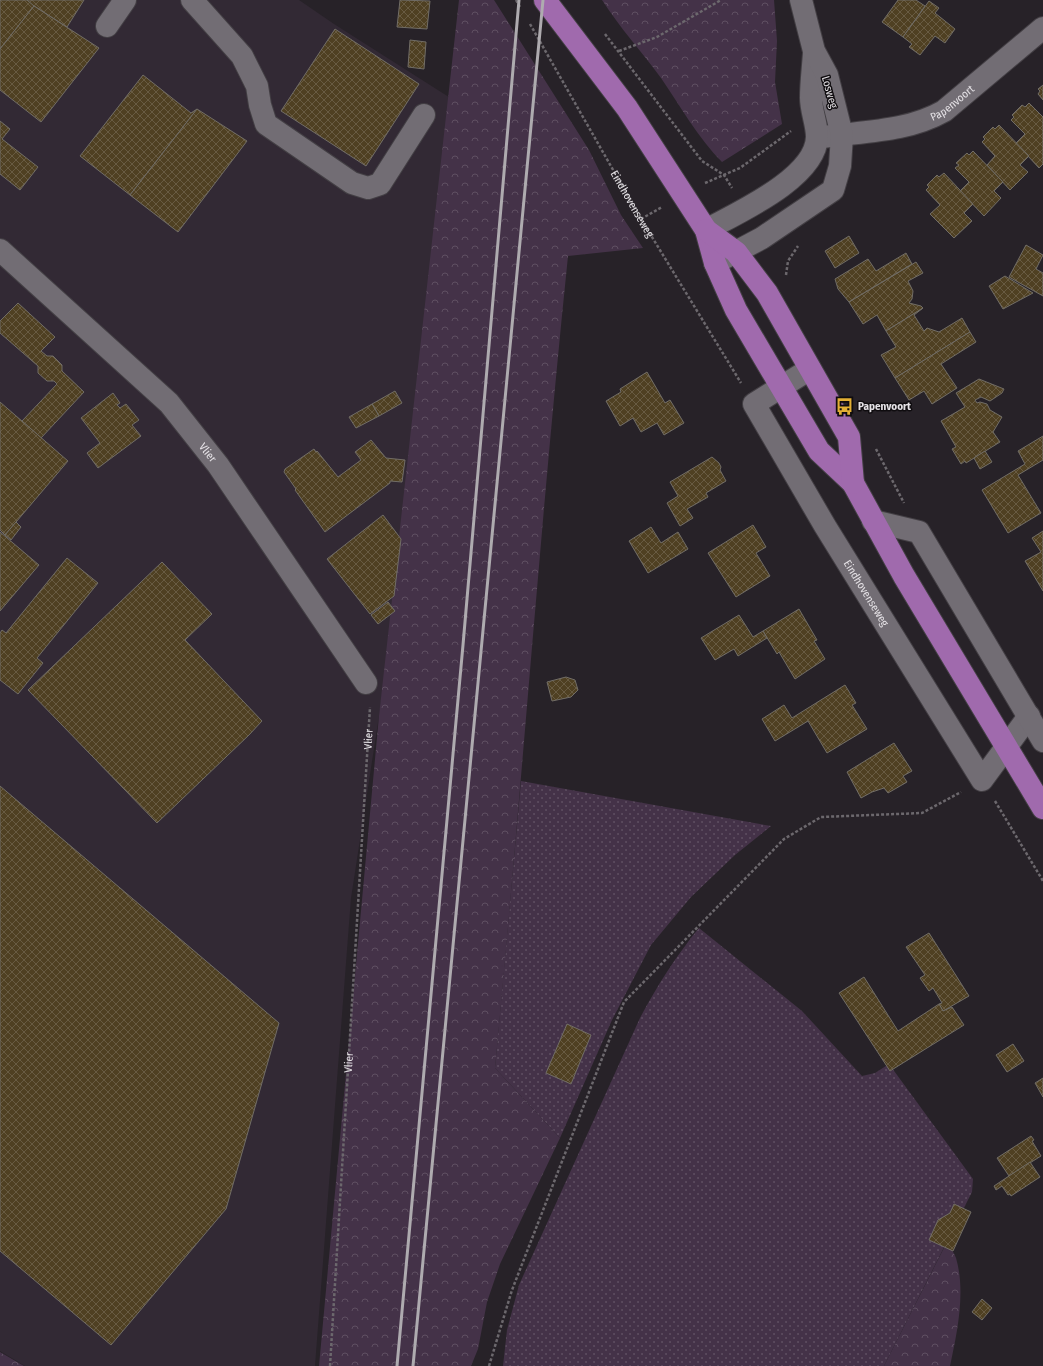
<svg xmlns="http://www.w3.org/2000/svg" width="1043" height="1366" font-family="'Fira Sans Condensed',sans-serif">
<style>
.built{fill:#322934}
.grass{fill:url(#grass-dots)}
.forest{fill:url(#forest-crowns)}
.building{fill:url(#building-cross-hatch);stroke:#716d66}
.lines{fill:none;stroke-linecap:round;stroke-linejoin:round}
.minor-casing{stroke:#433f44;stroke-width:24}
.major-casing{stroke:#433f44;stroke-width:24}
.path{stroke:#6c686d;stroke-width:2.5;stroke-dasharray:3 2;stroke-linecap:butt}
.minor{stroke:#726d74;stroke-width:22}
.major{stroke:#a06aad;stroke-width:22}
.rail{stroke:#aeabaf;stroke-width:3}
.labels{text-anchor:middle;stroke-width:3;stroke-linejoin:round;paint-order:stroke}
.street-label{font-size:11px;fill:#e5e2e6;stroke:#0f0c0f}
.poi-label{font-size:11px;font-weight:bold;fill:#e5e2e6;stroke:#0f0c0f;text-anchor:start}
</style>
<defs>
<pattern id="grass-dots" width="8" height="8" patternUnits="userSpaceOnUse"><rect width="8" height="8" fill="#443248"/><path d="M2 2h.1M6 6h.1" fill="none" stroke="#5f4f62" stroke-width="1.8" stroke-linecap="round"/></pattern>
<pattern id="forest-crowns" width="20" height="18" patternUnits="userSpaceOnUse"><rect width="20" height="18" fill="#443248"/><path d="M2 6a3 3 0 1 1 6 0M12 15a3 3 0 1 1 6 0" fill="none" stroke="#5f4f62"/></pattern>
<pattern id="building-cross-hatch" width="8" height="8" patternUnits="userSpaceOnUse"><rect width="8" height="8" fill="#4f4022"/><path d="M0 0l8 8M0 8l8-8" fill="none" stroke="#685b42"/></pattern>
</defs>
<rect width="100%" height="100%" fill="#272228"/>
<polygon class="built" points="0,0 299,0 334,24 463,106 379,716 351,898 315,1366 25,1366 0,1351"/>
<g class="grass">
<polygon points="521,781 771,826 735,855 691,897 651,945 612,1020 560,1138 495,1068"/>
<path d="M699 928 802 1011 862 1076 875 1073 889 1064 973 1179 972 1192 884 1366H503L507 1330 519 1285 640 1018C657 986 676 956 699 928Z"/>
</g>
<g class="forest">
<path d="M459 0H494L589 150 621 215 643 248 568 256C540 526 521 797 495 1068L560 1138 500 1264 487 1302 478 1349 471 1366H319L379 716Z"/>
<path d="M602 0H774L777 41 775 82 782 124 722 162C698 138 681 107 661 78 642 52 620 28 602 0Z"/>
<path d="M947 1242C950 1247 954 1253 956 1258 966 1292 957 1333 950 1366H884Z"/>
<polygon points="0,1352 24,1366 0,1366"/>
</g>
<g class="building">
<polygon points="0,0 27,0 35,5 0,49"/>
<polygon points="27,0 84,0 67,27 34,6"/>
<polygon points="400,0 430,1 427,29 397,27"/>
<polygon points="898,0 916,0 925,6 903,37 882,22"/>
<polygon points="929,1 939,8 935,13 955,29 945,43 935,36 920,55 909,47 912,44 903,37"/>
<polygon points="34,6 99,48 41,122 0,90 0,49"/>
<polygon points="335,29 419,84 366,166 281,111"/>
<polygon points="410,40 426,42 424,69 408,67"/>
<polygon points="143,75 191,113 197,109 130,195 80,156"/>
<polygon points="1043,85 1043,100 1038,94 1040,91 1038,89"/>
<polygon points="1029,103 1043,117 1043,164 1039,168 1016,143 1025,134 1011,120 1014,117 1012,115 1022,105 1025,107"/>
<polygon points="197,109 247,141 178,232 130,195"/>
<polygon points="0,121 10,129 2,139 38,167 20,190 0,174"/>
<polygon points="999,125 1029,156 1020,165 1028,172 1010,190 987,165 995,156 982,142 985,139 983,137 993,127 995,129"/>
<polygon points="973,151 1003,182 994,191 1001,198 984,216 960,191 969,182 955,168 959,165 956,163 967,153 969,155"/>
<polygon points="944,173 973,204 964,213 972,221 954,238 930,214 940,205 926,190 929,187 927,185 937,175 939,177"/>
<polygon points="849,236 859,253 835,268 825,251"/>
<polygon points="1026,245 1043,255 1036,269 1043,273 1043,296 1009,277"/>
<polygon points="906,253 912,264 849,302 838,289 835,279 868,259 876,271"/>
<polygon points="916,262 923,273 908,281 913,291 912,299 909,303 921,306 923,308 886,331 877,315 863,324 849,302"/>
<polygon points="1005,276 1033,293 1003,309 989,286"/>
<polygon points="18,303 55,337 41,351 47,356 53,356 62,365 62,371 84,392 41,438 22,421 57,384 54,381 47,381 38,373 38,366 0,333 0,321"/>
<polygon points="923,308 914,315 924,331 927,328 939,332 962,318 970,332 895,378 881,355 896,347 886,331"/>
<polygon points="970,332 976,342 941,364 957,388 932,404 924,391 909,400 895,378"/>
<polygon points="647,372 665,403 670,400 684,423 664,435 657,423 641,432 633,418 620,426 606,401 621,392 620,389"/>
<polygon points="979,379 1004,389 1002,393 990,401 981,397 975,400 977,403 980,402 987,404 990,410 1002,417 993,432 1000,442 966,463 965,461 961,464 952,449 956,447 941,421 965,407 956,393"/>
<polygon points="395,391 402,403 379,416 372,404"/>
<polygon points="113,393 120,403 117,405 120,408 126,404 139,420 132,425 141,436 98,468 87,453 100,443 81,418"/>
<polygon points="0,402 68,461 5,535 0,530"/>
<polygon points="372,404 379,416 356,428 349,417"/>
<polygon points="1043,436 1043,460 1018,475 1041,513 1008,533 982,490 1025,464 1018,451"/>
<polygon points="371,440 386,458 405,460 402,482 390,481 390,483 325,532 295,490 296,489 284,472 285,469 314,449 316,452 317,451 338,477 361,460 355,452"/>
<polygon points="985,451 992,462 980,469 974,458"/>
<polygon points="712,457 719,463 721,467 720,470 726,481 706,493 708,497 687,509 693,518 680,526 667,503 678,496 670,482"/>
<polygon points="383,515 401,539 394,596 370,614 327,559"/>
<polygon points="16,522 21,527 11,540 5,535"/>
<polygon points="753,525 766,547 756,553 770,576 736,597 708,553"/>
<polygon points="651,527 661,543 678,532 688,549 648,573 629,541"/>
<polygon points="1043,531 1043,591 1025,561 1041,552 1032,538"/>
<polygon points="0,532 39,565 0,611"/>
<polygon points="67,558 98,583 37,658 43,663 18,694 0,680 0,633 2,630 6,633"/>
<polygon points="162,562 212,614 185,640 262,721 249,735 157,823 28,690"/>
<polygon points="388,602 395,611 378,624 371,615"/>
<polygon points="799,609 817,640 814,641 825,659 795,679 779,652 777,654 763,631"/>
<polygon points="739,615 753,637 763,631 767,638 738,656 734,649 715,660 701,638"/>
<polygon points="566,677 575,680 578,690 571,697 552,701 547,682"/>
<polygon points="845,685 856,703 852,705 867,729 827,753 808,721 775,741 762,719 784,705 792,718"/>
<polygon points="894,743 912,771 903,776 907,782 888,793 884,788 872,792 861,798 847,772"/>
<polygon points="0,786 279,1023 226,1209 111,1345 0,1251"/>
<polygon points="929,933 969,996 943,1011 939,1004 942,1003 933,988 929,991 920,978 925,975 906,947"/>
<polygon points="864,977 898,1031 939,1004 943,1011 952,1007 964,1025 890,1071 839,993"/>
<polygon points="567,1024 591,1035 571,1084 546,1073"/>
<polygon points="1013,1044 1024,1061 1007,1072 996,1055"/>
<polygon points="1043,1078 1043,1097 1035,1083"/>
<polygon points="1031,1136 1034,1140 1032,1141 1041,1156 1009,1176 997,1158"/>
<polygon points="1030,1162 1040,1177 1011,1196 1010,1194 1008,1195 1002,1186 996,1190 994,1186"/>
<polygon points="954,1204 971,1212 953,1251 929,1240 938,1220 950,1213"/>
<polygon points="982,1299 992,1308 982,1320 972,1312"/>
</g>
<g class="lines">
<defs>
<g id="minor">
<polyline points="192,0 242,56 257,86 260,105 266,124 352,183 368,188 380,184 424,115"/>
<polyline points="107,26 125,0"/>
<path id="s3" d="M817 138C860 131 905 133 944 111L1043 28"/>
<path d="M706 230C737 213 816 178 817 137 817 124 811 111 811 98 811 83 813 68 814 53"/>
<path id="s4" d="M0 250 169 403 218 465 366 683"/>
<polyline points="715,263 762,238 833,190 840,166 842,135 827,75 814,51 801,0"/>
<path id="s5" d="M810 369 754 404 825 526 982 780 1029 716"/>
<polyline points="873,521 919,532 1043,741"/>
</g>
<g id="major">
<polyline points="545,0 627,108 706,230 715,263 736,310 819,451 853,483 904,576 1043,808"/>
<polyline points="706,230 736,252 767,293 849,437 853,483"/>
</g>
</defs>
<use href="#minor" class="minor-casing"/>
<use href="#major" class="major-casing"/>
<g class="path">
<polyline points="516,0 520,7"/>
<path id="s1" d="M530 24 641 219 741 383"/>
<polyline points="605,34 702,161 724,175 732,188"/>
<polyline points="619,51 657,37 721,0"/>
<polyline points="705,183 740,168 791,131"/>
<polyline points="641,219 662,207"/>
<polyline points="786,275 788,261 798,246"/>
<polyline points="876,449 904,503"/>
<polyline points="995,801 1043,881"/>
<path id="s2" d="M330 1366 370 707"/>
<polyline points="489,1366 512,1290 624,1002 784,839 821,817 922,813 961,792"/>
</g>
<use href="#minor" class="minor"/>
<use href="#major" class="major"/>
<g class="rail">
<polyline points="397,1366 463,645 519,0"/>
<polyline points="413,1366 543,0"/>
</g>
</g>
<defs>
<symbol id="bus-bare" viewBox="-9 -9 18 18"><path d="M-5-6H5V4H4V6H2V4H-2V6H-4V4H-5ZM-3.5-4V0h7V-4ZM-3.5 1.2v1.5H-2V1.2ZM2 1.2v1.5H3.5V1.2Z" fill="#e2af34" stroke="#0f0c0f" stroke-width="2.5" paint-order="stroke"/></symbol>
</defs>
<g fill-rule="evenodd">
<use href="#bus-bare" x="832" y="394" width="25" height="25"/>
</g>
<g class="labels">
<g class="street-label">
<text transform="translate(830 92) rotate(74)" y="4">Losweg</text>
<text dy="4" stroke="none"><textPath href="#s3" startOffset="142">Papenvoort</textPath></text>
<text dy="4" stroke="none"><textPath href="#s1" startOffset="207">Eindhovenseweg</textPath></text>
<text dy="4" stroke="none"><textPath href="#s4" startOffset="291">Vlier</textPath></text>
<text dy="4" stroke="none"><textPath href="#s5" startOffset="286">Eindhovenseweg</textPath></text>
<text dy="4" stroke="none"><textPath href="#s2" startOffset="628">Vlier</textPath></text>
<text dy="4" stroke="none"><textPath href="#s2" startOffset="304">Vlier</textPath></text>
</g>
<g class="poi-label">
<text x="858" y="410">Papenvoort</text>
</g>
</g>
</svg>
